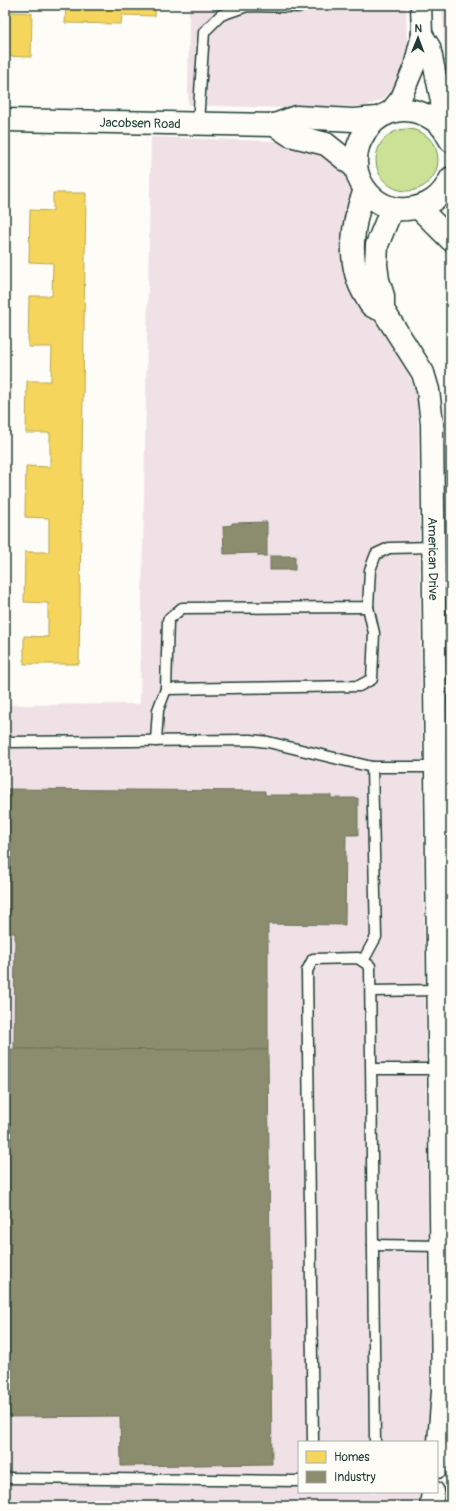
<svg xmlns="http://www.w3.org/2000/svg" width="456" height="1511" font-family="Pangolin,sans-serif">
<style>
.built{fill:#f0e1e6}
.green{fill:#cbe196;stroke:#758f65}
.homes{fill:#f6d55c;stroke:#b6a750}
.industry{fill:#8c8c6e;stroke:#6b745d}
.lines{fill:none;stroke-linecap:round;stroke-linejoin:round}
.service-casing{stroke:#1f3d34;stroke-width:13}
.minor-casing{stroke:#1f3d34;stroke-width:23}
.tertiary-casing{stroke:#1f3d34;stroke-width:25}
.secondary-casing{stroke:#1f3d34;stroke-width:25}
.path{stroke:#1f3d34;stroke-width:2.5;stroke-dasharray:1 3;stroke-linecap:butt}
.service{stroke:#fdfcf7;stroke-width:10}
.minor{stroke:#fdfcf7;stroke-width:20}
.tertiary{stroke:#fdfcf7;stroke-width:22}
.secondary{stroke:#fdfcf7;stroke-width:22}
.labels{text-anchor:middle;stroke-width:4;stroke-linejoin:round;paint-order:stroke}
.street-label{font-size:13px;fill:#1f3d34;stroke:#fdfcf7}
</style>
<rect width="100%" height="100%" fill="#fdfcf7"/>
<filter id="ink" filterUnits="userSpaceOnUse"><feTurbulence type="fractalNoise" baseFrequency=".025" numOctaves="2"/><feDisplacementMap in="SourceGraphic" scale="8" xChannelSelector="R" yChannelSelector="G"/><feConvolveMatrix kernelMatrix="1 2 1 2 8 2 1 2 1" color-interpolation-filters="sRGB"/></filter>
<g filter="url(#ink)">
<g class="built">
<polygon points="189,5 406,5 407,44 404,65 400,78 392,90 382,100 366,106 288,108 188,105"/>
<polygon points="442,5 451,5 451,86 445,53"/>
<polygon points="151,137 298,142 314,146 345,172 352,183 353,193 347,271 377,323 404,365 416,391 418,413 424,916 430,1392 430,1437 429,1442 299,1442 299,1492 420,1492 417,1506 5,1506 5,705 140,704"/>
</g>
<circle class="green" cx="407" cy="160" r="31"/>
<g class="homes">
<polygon points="66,5 156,5 155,16 122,15 121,24 65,23"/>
<polygon points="5,12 32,13 31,57 5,56"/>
<polygon points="53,193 86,193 79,664 24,664 24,636 48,637 48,603 24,602 25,552 49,552 49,518 25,517 26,466 50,467 50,433 26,433 27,381 51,381 52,347 28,347 29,296 52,296 53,263 29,262 30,210 53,211"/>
</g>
<g class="industry">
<polygon points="267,522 267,556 258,556 258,553 224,554 223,526 232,525 232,523"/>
<rect x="270" y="556" width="25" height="14"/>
<polygon points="5,789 265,791 265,795 331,795 331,798 358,798 358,835 346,835 345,925 268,924 268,1050 14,1049 15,933 5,933"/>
<polygon points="14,1049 268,1050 272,1464 121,1466 120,1416 5,1417 5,1050"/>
</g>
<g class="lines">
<defs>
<g id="service">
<polyline points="198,123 204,32 221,15 247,6 300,7 302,5"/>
<polyline points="166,689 359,686 372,679 374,633 368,607"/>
<polyline points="156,741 158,710 166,689 168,620 182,608 368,607 370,570 376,554 389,548 434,547"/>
<polyline points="5,742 251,740 268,742 372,767"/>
<polyline points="363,961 376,937 372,767 437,767"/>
<polyline points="371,991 439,990"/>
<polyline points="372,1069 439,1069"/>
<polyline points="373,1245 441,1246"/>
<polyline points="313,1442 307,971 313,959 358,958 370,966 375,1442"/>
<polyline points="5,1478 299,1481"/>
</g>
<g id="minor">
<polyline points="422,34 430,47 441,101 442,127"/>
<polyline points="388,114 401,98 414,67 422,34 421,5"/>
</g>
<g id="tertiary">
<path d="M365 190C352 222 346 263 365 295 367 298 369 303 371 305 374 308 380 309 383 310"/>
<path id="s1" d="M392 208 377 245 376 265 378 280 383 296V310L423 373 428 390 432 423 443 1391 437 1467"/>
<polyline points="431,1506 433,1492"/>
</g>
<g id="secondary">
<path id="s2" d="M5 120 275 125 296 117 353 120 378 118"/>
<polyline points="275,125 290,135 326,144 356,168"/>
<path d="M451 141C448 137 446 132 443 128 438 122 430 117 423 114 375 94 334 156 369 194 378 204 393 211 407 209 428 207 442 197 451 178"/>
<polyline points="419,208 451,240"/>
</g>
</defs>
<use href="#service" class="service-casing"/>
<use href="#minor" class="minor-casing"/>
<use href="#tertiary" class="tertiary-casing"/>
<use href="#secondary" class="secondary-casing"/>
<polyline class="path" points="448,5 451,34"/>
<use href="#service" class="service"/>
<use href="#minor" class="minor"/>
<use href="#tertiary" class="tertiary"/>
<use href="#secondary" class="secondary"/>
</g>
</g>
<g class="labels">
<g class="street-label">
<text dy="5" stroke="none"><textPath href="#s2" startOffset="135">Jacobsen Road</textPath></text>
<text dy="5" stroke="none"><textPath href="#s1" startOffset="367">American Drive</textPath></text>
</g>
</g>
<rect width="456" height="1511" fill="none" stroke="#fdfcf7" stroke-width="20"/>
<rect x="10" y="10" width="436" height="1491" fill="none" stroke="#1f3d34" stroke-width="1.5" filter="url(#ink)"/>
<rect x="298" y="1441" width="140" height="52" fill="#fdfcf7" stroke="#a4b0a9"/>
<rect x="306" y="1451" width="20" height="12" fill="#f6d55c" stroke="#a4b0a9"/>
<text x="334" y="1461" font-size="12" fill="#1f3d34">Homes</text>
<rect x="306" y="1471" width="20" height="12" fill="#8c8c6e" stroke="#a4b0a9"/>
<text x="334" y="1481" font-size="12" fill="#1f3d34">Industry</text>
<g transform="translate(418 38) rotate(1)" stroke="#fdfcf7" stroke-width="3" paint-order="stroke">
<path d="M0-3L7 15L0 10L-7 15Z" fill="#1f3d34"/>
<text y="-6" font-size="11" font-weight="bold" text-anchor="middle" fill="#1f3d34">N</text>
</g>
</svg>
